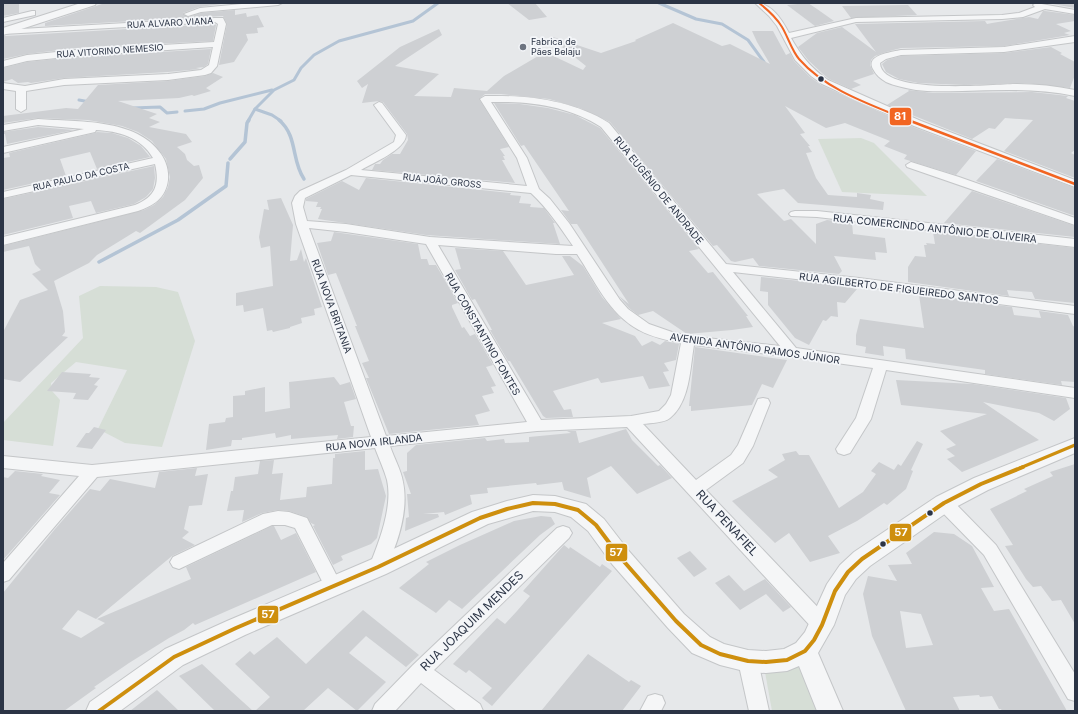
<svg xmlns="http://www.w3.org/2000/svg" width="1078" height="714" font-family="Inter,sans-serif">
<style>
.green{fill:#d6ded6}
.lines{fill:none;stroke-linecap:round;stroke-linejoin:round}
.stream-far1{stroke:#b4c4d5;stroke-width:3}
.stream{stroke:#b4c4d5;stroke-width:3.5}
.building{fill:#ced0d3;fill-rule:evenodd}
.minor-casing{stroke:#c4c6c8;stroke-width:2}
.tertiary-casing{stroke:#c4c6c8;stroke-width:2}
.minor{fill:#f5f6f7;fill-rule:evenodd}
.tertiary{fill:#f5f6f7;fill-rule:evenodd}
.bus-1-far1-casing{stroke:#f4f6f9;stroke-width:6}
.bus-1-casing{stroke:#f4f6f9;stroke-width:7}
.bus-2-far1-casing{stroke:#f4f6f9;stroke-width:4}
.bus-2-casing{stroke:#f4f6f9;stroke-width:5}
.bus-1-far1{stroke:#ce8f0e;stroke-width:3}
.bus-1{stroke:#ce8f0e;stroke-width:4}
.bus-2-far1{stroke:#f26522;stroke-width:2}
.bus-2{stroke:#f26522;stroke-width:2.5}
.poi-dot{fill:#6c737f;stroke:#f4f6f9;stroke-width:1.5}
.bus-dot{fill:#2b3445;stroke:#f4f6f9;stroke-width:1.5}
.labels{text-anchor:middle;stroke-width:3.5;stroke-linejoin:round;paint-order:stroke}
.far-street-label{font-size:9px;fill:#2b3445;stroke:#f4f6f9}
.far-poi-label{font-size:9px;fill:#2b3445;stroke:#f4f6f9;text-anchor:start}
.street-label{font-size:10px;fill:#2b3445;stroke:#f4f6f9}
.near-street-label{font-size:12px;fill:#2b3445;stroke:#f4f6f9}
.line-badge{stroke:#f4f6f9;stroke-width:1.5}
.badge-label{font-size:11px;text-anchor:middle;font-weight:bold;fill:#fff}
</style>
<rect width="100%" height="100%" fill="#e6e8ea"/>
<g class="green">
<polygon points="861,138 874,143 927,196 842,192 818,139"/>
<polygon points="100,286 156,287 178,292 195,341 162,447 125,443 98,429 127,370 76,362 51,383 52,391 60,400 53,446 3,440 3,423 83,338 79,296"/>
<polygon points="805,664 819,711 772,711 765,672"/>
</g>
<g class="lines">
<g class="stream-far1">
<polyline points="659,3 696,19 722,24 748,40 764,62"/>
<polyline points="79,100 90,102"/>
<polyline points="132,108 160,107 167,113 177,112"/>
<polyline points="185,111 204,109 220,103 272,90"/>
<polyline points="248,121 255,109"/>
<polyline points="281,121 272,115 255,109 274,90 294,80 301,68 314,55 339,41 413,21 438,3"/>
</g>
<g class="stream">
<path d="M279 120C298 136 291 160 304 179"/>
<polyline points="230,159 245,142 247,123 249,120"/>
<polyline points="99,262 178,220 226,186 228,163"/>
</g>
</g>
<g class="building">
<polygon points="3,3 19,3 19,13 3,16"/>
<polygon points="105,3 229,3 199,7 183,13 183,14 188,17 201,13 235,10 235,15 246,13 247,17 258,15 264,27 257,28 258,33 246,34 248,40 234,62 219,65 227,24 223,16 45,26 45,23"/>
<polygon points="507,3 535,3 547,17 529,20"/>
<polygon points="808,3 817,9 834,21 815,26 787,5"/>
<polygon points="1047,3 1075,3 1075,8"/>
<polygon points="908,5 917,15 851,18 842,6"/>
<polygon points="1043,11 1045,11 1075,15 1075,21 1056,24 1071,31 1064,33 1070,35 1004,46 901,48 886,52 875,56 871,60 870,65 874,74 853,81 861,85 851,89 829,79 823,74 808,60 798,47 817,33 842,27 876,52 855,24 985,21 987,24 992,23 1029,17 1038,19"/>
<polygon points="673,23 722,46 730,44 770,64 757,42 752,31 773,31 786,55 790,53 794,61 810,77 821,85 913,127 976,151 956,175 904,159 907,155 884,146 890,141 845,123 826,128 785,106 805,133 800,134 810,146 808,146 812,152 806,153 816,178 828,195 857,197 857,193 871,195 870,199 884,202 883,210 798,203 784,189 757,194 784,221 791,219 816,244 816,224 827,220 852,223 853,234 885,238 887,253 875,252 876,260 834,256 842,271 839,274 759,266 753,258 735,262 731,261 717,245 713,246 610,122 580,108 549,99 501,94 485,94 479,99 509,147 500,149 505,156 503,156 505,160 502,160 515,183 372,170 375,164 380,164 383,160 392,154 400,154 408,140 407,134 383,102 379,101 362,103 368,84 362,88 357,81 400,47 439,29 442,35 395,66 439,74 414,96 451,97 454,88 487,91 504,76 545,52 583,70 586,66 552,39 553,37 601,53 636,41 635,40"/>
<polygon points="215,24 216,25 213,41 76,48 27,54 3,59 3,36 6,36"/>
<polygon points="1051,47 1062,53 1060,54 1075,62 1075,75 1070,88 1025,83 964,85 918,83 899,79 886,72 882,64 887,60 901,56 1004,53"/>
<polygon points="211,49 208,64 204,67 196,68 200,69 168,72 64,78 31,83 28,82 18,83 12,79 3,82 3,68 27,62 76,57"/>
<polygon points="213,73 223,77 206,88 211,91 194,96 192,95 179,98 118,101 157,114 149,118 160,122 149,127 186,134 192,142 177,147 185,154 187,160 194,166 199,165 203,178 185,200 140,233 136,231 97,255 89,263 54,281 63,311 65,332 62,336 68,337 20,382 3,379 3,332 20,300 48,290 32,274 41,270 35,264 29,246 3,252 3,246 144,210 154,205 163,197 168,187 170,177 166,159 152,141 138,132 122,126 88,120 38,118 3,123 3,116 66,108 78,109 98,85 168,81 205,76"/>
<polygon points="908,90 933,93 1032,92 1068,96 1066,98 1075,101 1075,150 1071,153 1075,155 1075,178 1004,151 1033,120 1005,118 995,129 989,128 972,139 887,105 909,91"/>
<polygon points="494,103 520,104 548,108 575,115 600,128 699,249 689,251 708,273 713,272 748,316 746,316 753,327 732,330 687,334 653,311 638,315 629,308 619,296 629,304 577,224 571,224 561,210 569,211 524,145 521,146"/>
<polygon points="38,127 74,130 7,144 5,134 3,134 3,132"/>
<polygon points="97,132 112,133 128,138 141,146 150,157 97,169 90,152 60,159 66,176 3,190 3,158 10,157 9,153 95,133"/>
<polygon points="997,159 1075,188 1075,216 976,181"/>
<polygon points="154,166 155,178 153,189 146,197 134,204 96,213 91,201 69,206 73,218 3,235 3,199"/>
<polygon points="366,178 511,193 510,195 521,196 519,203 531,204 530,207 544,208 555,223 553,223 560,244 426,235 318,219 322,209 320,209 321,207 316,207 318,202 306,201 306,199 342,181 359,190"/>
<polygon points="972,191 1075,226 1075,237 944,223"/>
<polygon points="281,198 293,225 290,261 297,260 301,249 304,262 306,258 322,307 314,309 315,315 301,318 302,323 290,327 290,328 273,332 272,330 267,331 263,308 244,312 243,305 236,306 236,293 273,286 270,246 261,248 259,237 264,209 269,210 267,200"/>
<polygon points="334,232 418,244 421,259 427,259 429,265 436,265 458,303 452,305 452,307 462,328 464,327 470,336 475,334 493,365 486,367 496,386 491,387 494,393 482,396 490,411 475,415 479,425 389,434 366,378 369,378 362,363 369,361 355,326 357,326 336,273 328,275 317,243 331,241"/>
<polygon points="933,232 1075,248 1075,303 1035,299 1032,292 1007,290 1009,296 908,282 908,267 915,256 926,257 924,245 927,245 926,243 935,244"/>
<polygon points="455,248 503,251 526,285 574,275 562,256 570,256 583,266 602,297 621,319 602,323 635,336 642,346 652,341 660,345 665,341 679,344 676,360 664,363 669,371 663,372 670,386 649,389 643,376 601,383 598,378 553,391 564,410 571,409 573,417 546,418 543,416 510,361 508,361 490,330 492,330 475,299 472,300 455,270 461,269"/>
<polygon points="761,277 829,284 857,289 845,303 837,302 838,317 831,316 826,321 823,320 809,345 795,338 768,305 768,292 760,291"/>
<polygon points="919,295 1012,307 1014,315 1041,318 1039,311 1068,315 1073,326 1075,327 1075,382 1061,381 1062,385 985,374 985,370 906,359 905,349 883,346 884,356 865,353 866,347 856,345 856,335 860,319 924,328"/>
<polygon points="695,347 765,357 787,360 773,388 762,384 752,405 691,411 691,406 689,406"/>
<polygon points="62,372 91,374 89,377 100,378 94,385 98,386 88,400 73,399 76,393 47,391"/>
<polygon points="334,377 340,385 350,382 356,399 344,402 351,426 354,426 353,437 337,439 338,435 291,439 291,435 276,438 275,433 242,438 242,440 232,440 231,446 206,450 209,424 225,422 226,418 233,417 233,396 245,395 245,391 265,387 265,412 290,408 289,382"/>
<polygon points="896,380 973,384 1066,398 1070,409 1054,421 1039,413 983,402 1039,440 962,472 947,459 955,456 946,449 956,445 940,431 987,414 901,405"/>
<polygon points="94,427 106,430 92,449 76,447 86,433 89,433"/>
<polygon points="626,429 632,440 658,466 660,465 672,478 637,494 611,466 587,478 591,498 564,490 562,482 537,485 536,483 487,488 488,493 470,495 472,504 445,515 444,512 423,514 438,514 439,517 405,531 406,518 409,517 407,494 411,494 403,472 407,471 407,453 416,445 485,438 487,441 504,439 505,443 529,442 529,437 571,433 567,431 576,431 579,443"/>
<polygon points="917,441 923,444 911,470 913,471 906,489 887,505 884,503 857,521 828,536 840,553 810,562 789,533 775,543 732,501 778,477 768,470 785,460 782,454 796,451 799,455 809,455 839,508 863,492 876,474 871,471 879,462 894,470 898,464 901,466"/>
<polygon points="365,451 365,470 378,469 386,496 377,538 371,544 341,556 343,560 333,565 313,526 315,525 311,523 307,517 289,511 278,510 262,513 242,522 244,510 227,511 231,491 233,491 235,477 258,474 260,461 274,460 272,474 283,473 280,500 306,497 307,487 332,484 333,458 335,458 335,454"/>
<polygon points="1075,464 1075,624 1061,600 1052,601 1041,586 1033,587 1026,579 1005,546 1013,545 990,509 1027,491 1024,489 1053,476 1050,472"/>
<polygon points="197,468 195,476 208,474 202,505 189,506 184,529 189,532 182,538 195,545 172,556 96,619 78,610 62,629 81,638 105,623 97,619 191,579 186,567 272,526 274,526 281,540 296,533 316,572 195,625 193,623 184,630 169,638 129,663 94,687 96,688 64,711 3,711 3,593 55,529 90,489 100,491 110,479 155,488 159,472"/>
<polygon points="15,471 43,474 41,476 60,480 49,493 60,495 3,560 3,477 8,478"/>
<polygon points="541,516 551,517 555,524 540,535 462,609 449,600 436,613 399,588 429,564 426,562 460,545 514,521"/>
<path d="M934 532 954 534 972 546 994 587 981 588 994 611 1009 609 1067 711H1002L1001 709H999L992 696 980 697 979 695 953 697 960 711H906L872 636 863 594 868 576 897 581 888 565 912 564 906 553ZM900 611 921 614 933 645 906 648Z"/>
<polygon points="564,545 569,549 570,547 600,567 602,564 612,571 492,706 482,698 492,688 469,670 466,673 453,664 497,618 505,624 517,611 530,596 523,591"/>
<polygon points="690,551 707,569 694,577 677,558"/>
<polygon points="729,575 744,591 765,579 791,607 783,612 766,594 740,610 715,583"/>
<polygon points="363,610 419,655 406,667 366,636 349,653 386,682 357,711 328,688 303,711 255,711 270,697 235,664 250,651 254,655 277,637 306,664"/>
<polygon points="588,654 629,682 631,680 641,686 622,711 541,711"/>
<polygon points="202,664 232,692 253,711 215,711 179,676"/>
<polygon points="157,690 179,711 130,711"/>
</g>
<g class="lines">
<defs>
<g id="minor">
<polygon points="252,3 282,3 278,5 201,12 188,16 184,14 200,8"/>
<path d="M755 3C772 3 782 20 789 33L856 18 1002 15 1019 13 1035 7 1033 5 1036 3 1075 10V14L1045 9 1023 17 1002 19 856 22 791 38C802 57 810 67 828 80L921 121 1075 180V187L914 126 822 84 811 76 795 60 777 26 769 16Z"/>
<polygon points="32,11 35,11 35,15 3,22 3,18"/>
<polygon points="215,18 223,18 226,24 217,66 211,73 205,75 168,80 64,85 26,91 26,109 21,112 16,109 16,91 3,89 3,83 25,86 64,79 168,74 201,70 209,65 213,47 76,56 27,61 3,67 3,61 27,55 76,50 214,42 218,24 215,22 3,34 3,30"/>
<path d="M1075 36V42L1004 52 901 55 886 59 880 63C881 96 995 84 1017 84 1037 84 1056 86 1075 90V96C1037 88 1000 90 962 91 946 91 931 92 916 90 906 88 895 86 886 82 881 79 876 75 873 69 865 55 892 52 901 50L1004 47Z"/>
<path d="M485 96C527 95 572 100 609 123L726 264 859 278 1075 306V314L859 286 733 272 796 348 1075 388V398L886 370 871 419 850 453 844 455 838 453 836 449 856 418 873 368 792 357 694 345C690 368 690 402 670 418 664 423 651 423 643 424L696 480 731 455 738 445 758 399 763 398 768 399 770 403 753 446 743 463 706 490 829 619 831 625 829 631 822 633 815 631 627 427 537 431 390 446C394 458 401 470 403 482 409 511 397 546 384 572L378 574 372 572 369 567C379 542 393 507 387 480 384 469 379 459 375 448L97 477 9 580 3 582V563L79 476 3 468V456L92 465 371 437 296 224 292 203 295 196 300 191 346 170 394 142 396 135 374 105 379 102 382 103 406 135C406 149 373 163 361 170L527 186 517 158 480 99ZM491 102C529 101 569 106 601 127L780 346 688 336 672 332 649 324 628 309 620 300 569 223 550 199 539 189 527 158ZM351 175 531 193C548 209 560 227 573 246L430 237 346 224 307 221 303 207 305 198ZM309 228 346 232 426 244 527 422 386 436ZM438 245 556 254H577C595 281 609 314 639 330 651 337 667 340 681 343L671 395 666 404 659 411 631 416 541 420Z"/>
<path d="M38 119C77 122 137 118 161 154 166 161 169 171 168 180 166 198 153 206 138 211L3 245V237L135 205C155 197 160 185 155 164L3 198V192L153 158C141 137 118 131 96 130L95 132 3 153V147L84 129 38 125 3 131V125Z"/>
<polygon points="911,162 959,177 1075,218 1075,225 907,167 906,165"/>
<polygon points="795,211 817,211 1075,239 1075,247 817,217 791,216 789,214 791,212"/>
<polygon points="944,497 950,498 996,545 1075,674 1075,701 1068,699 984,555 938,508 936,503 938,498"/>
<polygon points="278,511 289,512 307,518 342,586 339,591 333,594 327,591 295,528 285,525 272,525 179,569 173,567 170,562 173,557 263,514"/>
<polygon points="563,526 569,528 572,533 569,538 434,670 480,704 483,711 457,711 421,683 395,711 372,711 375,704 413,665 557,528"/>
<polygon points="748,652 755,655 758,661 769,711 749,711 738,661 741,655"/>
<polygon points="655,694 662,696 665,703 661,711 640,711 648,696"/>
</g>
<g id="tertiary">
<polygon points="81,3 96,3 95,5 3,35 3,28"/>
<polygon points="1075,438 1075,453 988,490 952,509 870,566 856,579 845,595 834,625 818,653 843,711 817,711 799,666 787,671 766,673 748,672 720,665 692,653 668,628 612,564 588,531 571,517 555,512 533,511 488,524 386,574 245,635 183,665 120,711 86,711 90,702 165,649 227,621 370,560 472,512 507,501 533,495 555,496 586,504 604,519 628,550 684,614 710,637 724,644 748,650 766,651 784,649 796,643 805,632 827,584 840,565 854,552 936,497 974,478"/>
</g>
</defs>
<use href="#minor" class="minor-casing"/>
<use href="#tertiary" class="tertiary-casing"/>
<use href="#minor" class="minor"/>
<use href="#tertiary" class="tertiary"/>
<defs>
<polyline id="bus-1-far1" points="1020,468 1075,445"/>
<polyline id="bus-1" points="99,711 174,657 236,628 378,567 480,518 507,509 533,503 555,504 578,510 596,525 620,557 676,621 701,645 720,654 748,661 766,662 787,660 805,651 814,640 822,625 835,591 848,572 862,559 944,503 981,484 1023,467"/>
<path id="bus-2-far1" d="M759 3C768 10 776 17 782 27 788 37 792 51 799 59 827 91 872 105 910 121"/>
<polyline id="bus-2" points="908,120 1075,184"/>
</defs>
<use href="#bus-1-far1" class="bus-1-far1-casing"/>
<use href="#bus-1" class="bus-1-casing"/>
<use href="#bus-2-far1" class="bus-2-far1-casing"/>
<use href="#bus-2" class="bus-2-casing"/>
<use href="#bus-1-far1" class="bus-1-far1"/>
<use href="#bus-1" class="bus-1"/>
<use href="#bus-2-far1" class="bus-2-far1"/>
<use href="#bus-2" class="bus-2"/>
</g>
<circle class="poi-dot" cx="523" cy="47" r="4"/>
<g class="bus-dot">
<circle cx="821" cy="79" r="3.5"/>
<circle cx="930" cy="513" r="3.5"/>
<circle cx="883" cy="544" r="3.5"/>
</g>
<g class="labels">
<g class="far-street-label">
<text transform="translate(170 23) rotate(-3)" y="3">RUA ALVARO VIANA</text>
<text transform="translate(110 51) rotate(-4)" y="3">RUA VITORINO NEMESIO</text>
<text transform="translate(81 177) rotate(-13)" y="3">RUA PAULO DA COSTA</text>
<text transform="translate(442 181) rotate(6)" y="3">RUA JOÃO GROSS</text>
</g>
<g class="far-poi-label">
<text x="531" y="45">Fabrica de<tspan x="531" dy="10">Pães Belaju</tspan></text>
</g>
<g class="street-label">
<text transform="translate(659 190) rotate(51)" y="4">RUA EUGÊNIO DE ANDRADE</text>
<text transform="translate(935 228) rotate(6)" y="4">RUA COMERCINDO ANTÔNIO DE OLIVEIRA</text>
<text transform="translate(899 288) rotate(7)" y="4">RUA AGILBERTO DE FIGUEIREDO SANTOS</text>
<text transform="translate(332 306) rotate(70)" y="4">RUA NOVA BRITANIA</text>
<text transform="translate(483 334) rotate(60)" y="4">RUA CONSTANTINO FONTES</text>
<text transform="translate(755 348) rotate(8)" y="4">AVENIDA ANTÔNIO RAMOS JÚNIOR</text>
<text transform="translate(374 442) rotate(-6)" y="4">RUA NOVA IRLANDA</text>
</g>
<g class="near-street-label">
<text transform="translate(727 523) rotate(47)" y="4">RUA PENAFIEL</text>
<text transform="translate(472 621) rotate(-44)" y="4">RUA JOAQUIM MENDES</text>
</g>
</g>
<g class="line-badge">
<rect x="889" y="107" width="23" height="19" rx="4" fill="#f26522"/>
<rect x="889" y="523" width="23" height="19" rx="4" fill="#ce8f0e"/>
<rect x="605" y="543" width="23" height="19" rx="4" fill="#ce8f0e"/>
<rect x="257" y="605" width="22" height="19" rx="4" fill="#ce8f0e"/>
</g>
<g class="badge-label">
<text x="900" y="120">81</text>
<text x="901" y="536">57</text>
<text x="616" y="556">57</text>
<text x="268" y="618">57</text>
</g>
<rect width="1078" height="714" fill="none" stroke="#2b3445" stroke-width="8"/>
</svg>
